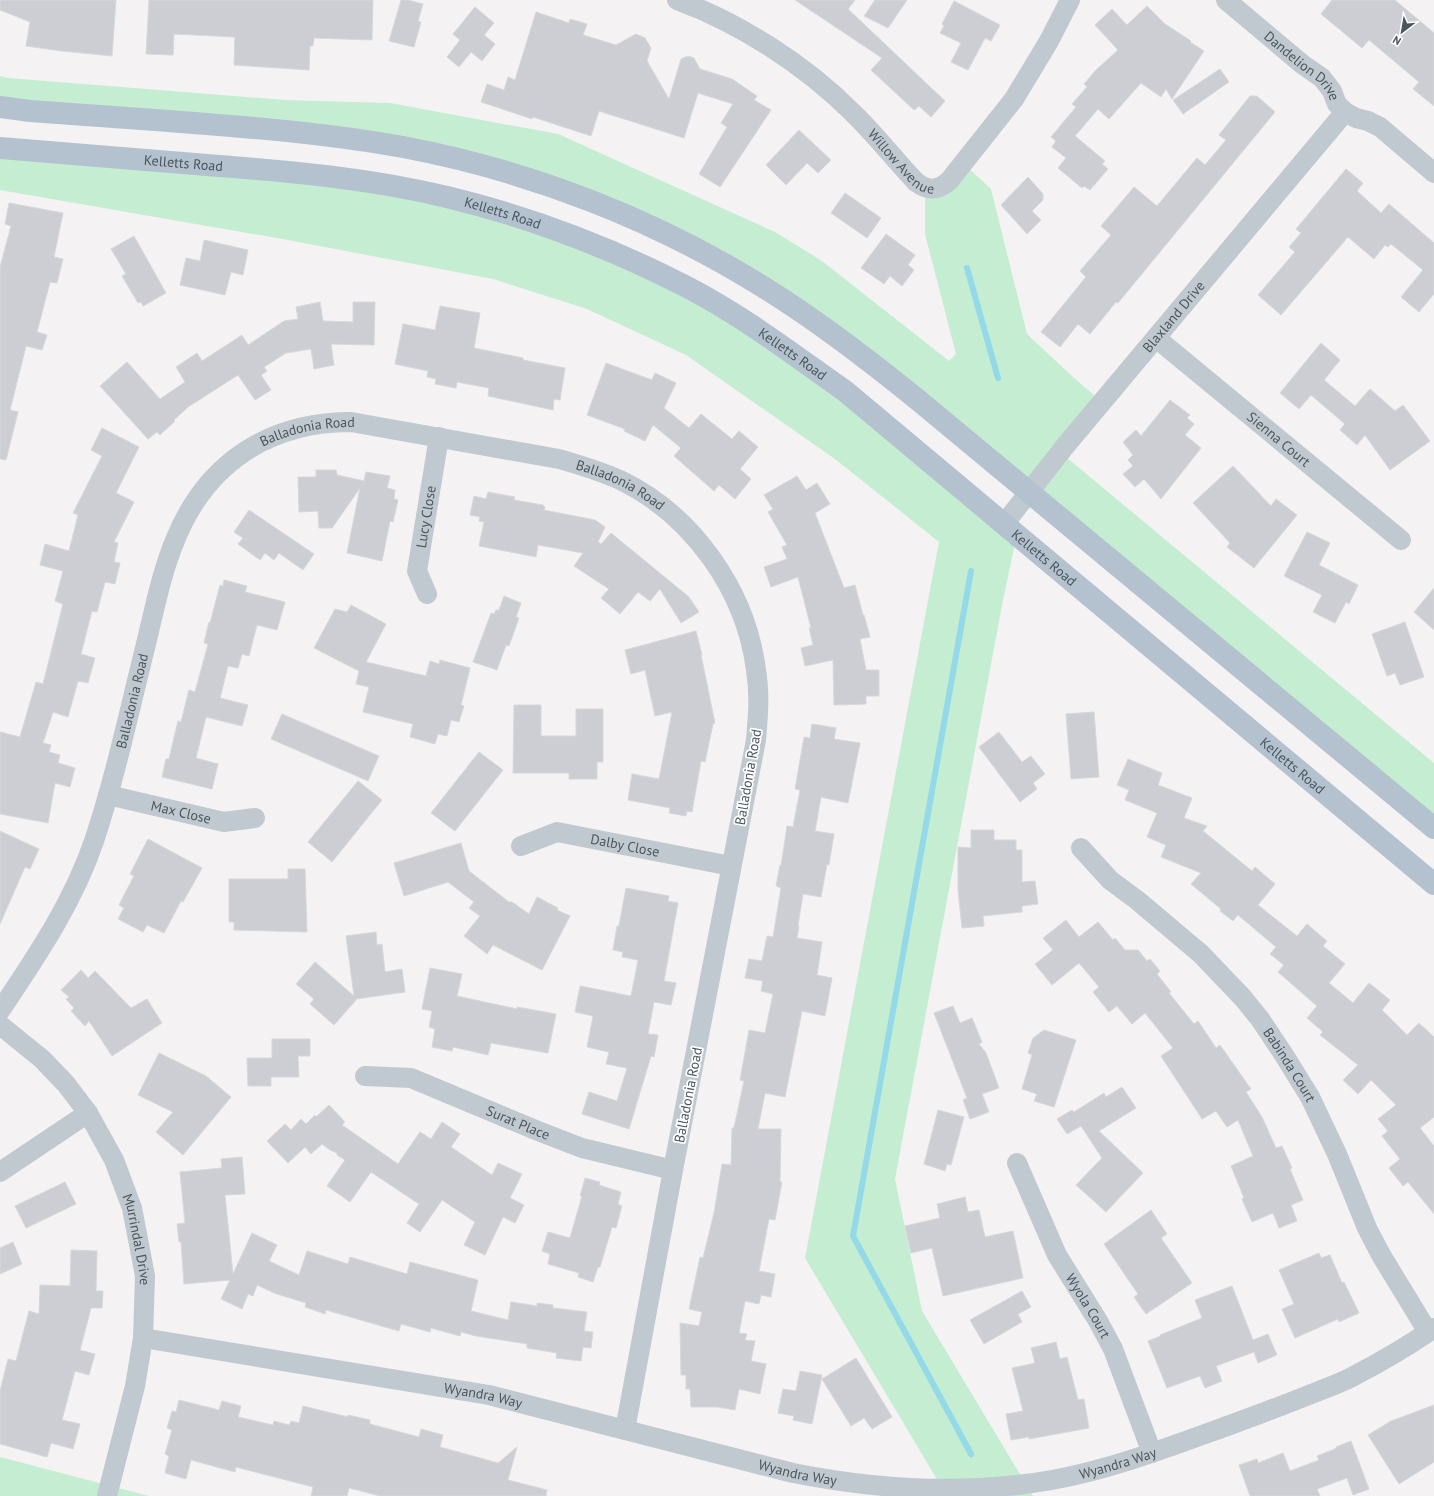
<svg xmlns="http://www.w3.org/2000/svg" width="1434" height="1496" font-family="'PT Sans',sans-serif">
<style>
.green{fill:#c4edd2}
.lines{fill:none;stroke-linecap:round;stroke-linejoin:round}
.stream{stroke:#94d9e7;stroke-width:6}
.building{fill:#ccced3;stroke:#d6d8dc}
.minor{stroke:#c0c9cf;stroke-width:20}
.primary{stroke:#b3c2ce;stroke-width:22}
.labels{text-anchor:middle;stroke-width:3.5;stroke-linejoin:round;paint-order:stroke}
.street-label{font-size:14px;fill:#4a555e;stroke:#fff}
</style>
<rect width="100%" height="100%" fill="#f4f2f2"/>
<g class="green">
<polygon points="0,76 8,78 285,100 390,103 558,134 775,232 822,261 949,361 956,354 925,234 925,188 963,163 991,189 1027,334 1073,377 1102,402 1060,452 1434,763 1434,828 1029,492 737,271 468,162 0,107"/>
<polygon points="0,148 284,171 555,229 767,335 1017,534 1003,600 895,1179 922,1311 1033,1496 947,1496 805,1258 939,542 835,459 686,355 587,309 493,279 288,240 0,190"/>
<polygon points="0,1457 149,1496 0,1496"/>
</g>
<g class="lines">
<g class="stream">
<polyline points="967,268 998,378"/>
<polyline points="971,1454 853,1236 971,571"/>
</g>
</g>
<g class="building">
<polygon points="0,0 116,0 112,56 62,51 26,46 30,22 0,10"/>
<polygon points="149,0 373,0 372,40 314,38 313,46 310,46 309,70 234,65 235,37 174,34 173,55 146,54"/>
<polygon points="401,0 408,0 423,4 418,21 421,22 414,47 389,41"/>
<polygon points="795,0 855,0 848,9 945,101 931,117 919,106 914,110 871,70 882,58"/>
<polygon points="875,0 907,0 888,28 864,16"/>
<polygon points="1332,0 1395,0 1434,33 1434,106 1413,89 1419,82 1369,40 1362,48 1321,14"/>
<polygon points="954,1 1000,25 991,41 985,38 968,70 951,62 961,43 940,33 944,26 942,24"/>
<polygon points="1147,6 1165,24 1191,41 1190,42 1204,51 1172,99 1166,89 1161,97 1141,83 1109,119 1098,109 1075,136 1105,161 1102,164 1108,169 1090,190 1084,186 1082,188 1058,168 1066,158 1052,147 1056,141 1051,137 1076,107 1072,104 1087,87 1084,84 1096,70 1118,50 1095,25 1112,9 1127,25"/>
<polygon points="475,7 494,23 484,35 495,44 482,61 471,52 459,67 447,57 460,40 453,34"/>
<polygon points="536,12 569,23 570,19 587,24 583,35 616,45 636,34 645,38 651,48 647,61 669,99 681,59 688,56 694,58 700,69 732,79 757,96 754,100 771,110 720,187 699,174 727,127 721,123 733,104 698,93 684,138 599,111 591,136 533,117 532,119 481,102 487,84 504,90 508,77 515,80"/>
<polygon points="1220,69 1229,82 1183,114 1173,100"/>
<polygon points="1250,96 1257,96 1275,112 1118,303 1116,302 1090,334 1078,324 1060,347 1041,332 1086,277 1080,271 1111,235 1101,226 1134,187 1157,206 1197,158 1205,165 1226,140 1219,135"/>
<polygon points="799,130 831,160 818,173 807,163 786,185 766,165"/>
<polygon points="1346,169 1363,183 1357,191 1381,213 1389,204 1434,243 1434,294 1419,312 1401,297 1423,270 1391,244 1388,247 1385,245 1374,259 1348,237 1281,315 1258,295 1295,252 1289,247 1301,233 1296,229"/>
<polygon points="1028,177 1043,194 1043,200 1032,211 1041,220 1027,234 1001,205"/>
<polygon points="845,193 881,218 867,238 831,213"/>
<polygon points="9,203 63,213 54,257 63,259 57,283 50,282 37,332 47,335 42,350 26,346 10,410 18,412 6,460 0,459 0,267 11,226 5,224"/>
<polygon points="886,234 915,255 908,265 914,270 902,286 890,276 884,284 861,268"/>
<polygon points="134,236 166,293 143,306 141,302 138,303 122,276 126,274 111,249"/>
<polygon points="204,240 248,250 243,275 231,272 225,295 180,285 186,258 200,261"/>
<polygon points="320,302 323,321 353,322 353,302 375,302 374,345 331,344 334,365 314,369 311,349 286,353 264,367 267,371 261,375 271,390 255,400 238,375 188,407 174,420 175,421 160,435 157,432 148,439 100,386 127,362 160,399 185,382 176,367 197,353 202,361 242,335 248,345 284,321 298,319 296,307"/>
<polygon points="440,306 480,313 474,348 523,358 523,360 565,368 560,400 554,399 553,410 488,396 489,388 457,382 456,388 435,384 436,379 427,377 428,371 395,364 403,324 435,330"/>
<polygon points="1321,343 1340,360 1324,380 1355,406 1370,389 1395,411 1403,405 1430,441 1390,470 1365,435 1357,445 1340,430 1345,424 1311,395 1299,409 1280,393"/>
<polygon points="606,363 652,380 655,373 676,383 664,408 689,428 701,414 732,439 739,431 758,447 740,469 751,479 735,499 719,485 714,491 674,456 681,448 653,425 645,441 624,431 625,429 587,415"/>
<polygon points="1170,400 1190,415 1187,418 1194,424 1185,435 1201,448 1161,499 1144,479 1135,487 1123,474 1133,466 1128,460 1133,455 1123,442 1136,430 1141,436"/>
<polygon points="102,428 139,447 116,493 134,502 114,542 118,543 114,562 120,563 115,584 105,582 97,612 92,611 81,654 95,658 88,683 78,681 68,717 53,712 43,743 51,745 49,752 60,755 58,763 75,768 70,787 55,783 48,823 0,814 0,732 20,737 36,682 43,684 63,604 55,601 63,571 40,565 45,544 69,551 78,515 73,513 102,456 91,450"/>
<polygon points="1233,466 1271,506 1276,499 1297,515 1254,568 1227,547 1230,543 1193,503"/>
<polygon points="316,470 336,470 337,475 364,481 366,472 390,476 387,488 395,490 394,499 398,500 393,522 390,521 382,561 347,553 360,488 332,528 319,528 318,511 299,512 298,477 316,477"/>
<polygon points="797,476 806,490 817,483 830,504 815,513 844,588 855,585 863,615 864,615 870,637 860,639 866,670 879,670 879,696 866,696 866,704 834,705 833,660 805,666 801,648 813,645 809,628 811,628 798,577 771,587 764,567 787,559 782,547 787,545 768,512 773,509 764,495"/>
<polygon points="488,492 515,497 514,500 543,505 545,507 544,510 595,520 605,527 598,542 601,544 611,533 689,597 699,612 681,623 660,589 650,601 638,592 620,614 601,598 609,589 574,566 583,553 538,545 536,557 479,546 484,522 479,521 480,517 470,515 474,496 486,499"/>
<polygon points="249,510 314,554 303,570 279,553 274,560 265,553 260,560 238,544 243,538 234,532"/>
<polygon points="1307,532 1330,543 1319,565 1358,585 1349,604 1346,602 1335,623 1313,612 1322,595 1284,576"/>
<polygon points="224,580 247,586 245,592 285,602 277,630 257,625 249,656 242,654 238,668 228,666 220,698 248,705 242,726 206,717 196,758 218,764 212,789 162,777 166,759 169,759 178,721 181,722 189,690 195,692 208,644 204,643 209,622 210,623 220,585 223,586"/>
<polygon points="1434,588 1434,630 1414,612"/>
<polygon points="504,596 521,603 516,617 519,618 509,646 506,645 497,670 473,662 491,613 494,614 496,610 499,610"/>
<polygon points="351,605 386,624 366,662 426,676 430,661 439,664 440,660 470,668 461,705 464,706 459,722 451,720 447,736 438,734 435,744 410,737 413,724 363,712 369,687 356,684 359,671 314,648 335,609 347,612"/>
<polygon points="1405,622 1424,677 1400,685 1395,673 1387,676 1372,634"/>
<polygon points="696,631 702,655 701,655 715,723 713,724 705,762 701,761 692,812 687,811 686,816 669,813 670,808 628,800 632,774 659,779 672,712 655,716 645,670 631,674 625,650"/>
<polygon points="514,705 541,705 541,736 576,736 576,709 603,709 603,762 597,762 597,779 569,779 569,773 513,773"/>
<polygon points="1094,712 1099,777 1071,779 1066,714"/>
<polygon points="282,714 379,756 368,781 271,739"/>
<polygon points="812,724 836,728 834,739 860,743 848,803 821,797 815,831 834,834 829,865 827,864 821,897 803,894 798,925 799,926 797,938 822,942 817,975 832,978 825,1016 802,1011 785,1097 765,1093 758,1129 781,1129 780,1182 782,1182 775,1220 769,1219 759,1271 775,1274 771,1297 761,1295 759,1304 745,1301 739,1333 747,1334 745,1340 755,1341 751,1361 766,1364 760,1394 739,1389 735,1410 718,1407 691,1407 690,1389 686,1389 686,1375 681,1375 680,1323 699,1326 702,1312 689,1309 700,1257 703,1258 714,1213 722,1164 731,1165 732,1128 734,1128 744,1081 740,1080 749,1030 765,1033 773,994 761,991 763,981 745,978 749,959 762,961 767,936 773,937 781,888 776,886 780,865 781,866 787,826 793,827 800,790 795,789 804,737 810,738"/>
<polygon points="999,732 1022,762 1031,756 1045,774 1033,783 1037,789 1020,802 979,747"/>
<polygon points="479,752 503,770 455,831 431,813"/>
<polygon points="1128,759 1162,773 1158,785 1192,798 1184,818 1207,826 1203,831 1252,871 1255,867 1275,884 1258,905 1297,936 1307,924 1327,941 1323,946 1345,964 1329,983 1353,1003 1369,983 1390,1000 1382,1010 1407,1035 1419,1023 1434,1037 1434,1117 1420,1128 1434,1146 1434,1214 1408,1182 1403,1186 1389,1168 1400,1159 1382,1136 1388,1131 1378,1119 1396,1105 1371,1080 1358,1094 1343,1080 1358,1065 1320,1035 1323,1032 1307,1018 1317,1006 1278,972 1284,965 1270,954 1276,947 1238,915 1233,921 1220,911 1221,909 1191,884 1201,873 1161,857 1166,845 1147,837 1157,813 1125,800 1129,790 1117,785"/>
<polygon points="358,781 382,800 332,862 308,842"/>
<polygon points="971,830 994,830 994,840 1016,840 1016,850 1022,850 1022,882 1035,881 1038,904 1022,906 1022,912 983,916 984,926 962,928 958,890 958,847 971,848"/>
<polygon points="0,831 39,849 30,869 25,867 0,924"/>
<polygon points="148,839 202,868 183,902 181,901 164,933 147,925 143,932 118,919 124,908 119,905 134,876 130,874"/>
<polygon points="461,843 469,871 509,902 512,902 529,914 537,897 558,908 557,910 570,916 542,970 493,945 487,954 464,936 480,916 469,908 474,902 448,882 404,896 394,863"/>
<polygon points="288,869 305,869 307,932 234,930 234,922 229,922 229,879 288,879"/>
<polygon points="626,888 669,896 668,901 678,903 664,981 676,983 671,1005 654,1002 648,1034 658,1035 654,1057 651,1056 629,1129 582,1114 589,1092 617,1101 627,1068 606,1064 609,1052 587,1047 593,1016 575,1012 580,986 631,996 638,960 622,957 623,952 613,950 617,926 619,926"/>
<polygon points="1066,920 1079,937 1098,922 1113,940 1115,938 1125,950 1138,950 1147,961 1150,959 1160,971 1157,974 1171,992 1169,993 1194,1024 1198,1021 1216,1048 1220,1045 1251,1089 1246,1092 1262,1117 1276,1148 1282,1146 1292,1168 1290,1169 1303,1200 1291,1205 1297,1221 1279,1228 1273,1213 1252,1222 1242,1199 1244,1198 1231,1166 1253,1156 1238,1120 1227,1127 1216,1111 1202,1119 1161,1056 1173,1048 1145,1013 1132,1024 1117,1006 1109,1012 1093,992 1099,987 1079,963 1052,985 1035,964 1053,950 1043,938"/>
<polygon points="376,932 377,945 382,944 385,972 402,969 405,992 356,999 357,999 334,1025 310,1004 314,999 296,984 315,962 354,996 346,936"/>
<polygon points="430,968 462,974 457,996 517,1009 517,1007 556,1014 548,1053 491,1043 488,1055 453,1047 452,1051 432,1047 435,1029 429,1027 432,1011 422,1009"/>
<polygon points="81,970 88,978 95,971 131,1008 147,999 162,1023 112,1056 89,1021 85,1026 71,1011 74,1008 66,999 69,997 61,990"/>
<polygon points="953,1006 960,1023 972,1018 982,1042 979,1044 986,1053 999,1088 982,1094 989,1112 970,1119 963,1100 967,1098 934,1013"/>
<polygon points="1044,1030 1076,1040 1054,1107 1034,1101 1037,1094 1022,1089 1032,1055 1028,1053 1033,1038"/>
<polygon points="272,1039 310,1039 310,1056 298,1056 299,1077 271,1077 271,1086 248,1086 247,1058 272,1058"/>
<polygon points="159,1053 206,1076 231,1097 183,1155 156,1132 173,1112 138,1095"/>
<polygon points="1122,1087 1136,1108 1099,1131 1143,1173 1106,1212 1076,1185 1102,1158 1081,1126 1067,1134 1057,1119 1072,1110 1074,1112 1104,1093 1106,1097"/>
<polygon points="329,1105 345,1122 342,1125 398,1164 420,1132 431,1139 442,1122 460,1134 451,1147 492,1175 498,1163 522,1174 510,1198 524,1205 515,1223 503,1217 485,1255 464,1245 475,1222 442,1200 420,1232 407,1223 419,1204 371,1172 350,1202 327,1186 345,1160 337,1155 337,1153 330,1150 322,1144 311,1154 305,1147 288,1163 267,1141 285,1124 291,1130 301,1119 306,1124 315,1115 316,1117"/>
<polygon points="938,1110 964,1117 951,1165 947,1164 945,1171 924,1164"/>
<polygon points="242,1157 245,1194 225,1195 233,1274 252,1233 277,1245 269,1261 299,1275 307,1251 348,1264 350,1257 407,1274 410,1262 478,1280 471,1311 508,1320 511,1302 537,1306 537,1303 553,1305 553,1308 587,1312 584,1331 593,1332 591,1348 583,1347 581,1361 556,1358 557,1353 527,1348 527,1344 476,1336 461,1332 460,1336 431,1328 430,1332 401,1324 399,1331 326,1310 325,1314 305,1307 306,1303 274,1293 257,1285 253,1296 248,1294 242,1309 221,1299 230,1280 184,1284 181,1242 179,1242 177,1224 185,1223 180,1172 222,1168 221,1159"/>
<polygon points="585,1178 600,1182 599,1185 621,1192 618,1204 622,1206 616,1228 612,1227 600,1267 598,1267 593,1282 578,1277 579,1273 548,1264 550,1254 542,1251 548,1232 570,1238 582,1196 580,1196"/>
<polygon points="65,1182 76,1204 26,1228 15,1206"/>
<polygon points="965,1197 968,1212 979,1210 985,1237 1013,1231 1023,1278 943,1296 932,1248 911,1253 905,1226 940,1218 937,1204"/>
<polygon points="1151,1210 1167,1234 1161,1238 1192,1283 1146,1314 1134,1297 1138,1294 1104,1244"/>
<polygon points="13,1242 22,1264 0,1274 0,1248"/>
<polygon points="71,1250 97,1251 96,1291 103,1291 102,1308 91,1308 80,1350 95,1354 89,1375 75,1371 62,1420 80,1424 73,1449 51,1443 47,1457 0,1444 0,1391 8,1359 16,1361 29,1311 39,1314 40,1285 70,1286"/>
<polygon points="1319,1253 1321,1258 1330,1255 1342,1283 1344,1282 1359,1313 1339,1322 1338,1319 1295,1338 1282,1309 1294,1304 1279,1270"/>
<polygon points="1232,1286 1253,1340 1268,1334 1277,1355 1258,1363 1254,1352 1216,1366 1222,1381 1205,1388 1200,1376 1167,1388 1148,1341 1161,1336 1160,1335 1202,1318 1195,1300"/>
<polygon points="1022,1291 1031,1307 1018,1314 1022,1322 984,1344 970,1320"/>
<polygon points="1056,1342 1060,1359 1067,1357 1078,1400 1084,1399 1089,1428 1029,1439 1029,1437 1011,1440 1006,1414 1023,1411 1012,1368 1035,1363 1031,1348"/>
<polygon points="856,1358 892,1417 872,1429 864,1418 851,1426 822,1379"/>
<polygon points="800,1371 822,1375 812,1424 793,1420 794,1416 778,1413 783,1389 796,1391"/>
<polygon points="179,1400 219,1410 222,1401 241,1406 238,1417 273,1425 274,1421 289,1425 291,1421 299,1423 303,1406 348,1417 348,1415 370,1420 370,1424 419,1437 421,1429 443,1435 440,1447 498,1463 517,1447 508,1480 547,1490 546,1496 380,1496 349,1488 347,1496 311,1496 313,1487 236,1467 235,1472 191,1460 186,1479 165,1473 169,1456 165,1454 172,1430 167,1428 172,1411 176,1412"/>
<polygon points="1434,1405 1434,1462 1399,1484 1368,1435 1391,1421"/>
<polygon points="1351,1441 1369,1489 1353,1495 1347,1478 1317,1489 1320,1496 1250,1496 1239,1465 1257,1459 1258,1463 1283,1453 1290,1471 1319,1460 1317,1456 1337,1448 1336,1447"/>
</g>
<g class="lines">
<g class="minor">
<path id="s1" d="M677 0C740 23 805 65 852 112 875 134 894 159 916 182 928 191 937 191 949 181L1014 99 1049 41 1070 0"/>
<path id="s2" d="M1226 0 1302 64 1322 78 1332 91 1337 104 1345 112 1356 118 1368 121 1380 127 1434 173"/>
<path id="s3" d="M1156 338 1401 540"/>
<path id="s4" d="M1004 524 1066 445 1345 112"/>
<path id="s5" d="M427 594 417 571 439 437"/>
<path id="s6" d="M108 795 224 822 255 818"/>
<path id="s7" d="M521 846 557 832 731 866"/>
<path id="s8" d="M1081 848 1110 880 1137 900 1201 954 1243 998 1260 1019 1284 1055 1310 1097 1337 1154 1367 1228 1381 1255 1428 1332"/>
<path id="s9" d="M0 1011C36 957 73 903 94 841 115 778 129 712 145 648 154 612 161 573 176 538 207 463 269 422 351 422L559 459C580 465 600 471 620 480 693 515 746 591 756 670 760 694 758 717 756 740L673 1170 625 1430"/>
<path id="s10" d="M0 1025 42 1059 66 1084 88 1113 114 1160 132 1208 145 1276 143 1338 135 1386 107 1496"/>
<path id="s11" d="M365 1076 411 1078 538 1131 582 1148 673 1170"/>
<path id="s12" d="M1017 1163 1057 1255 1098 1321 1113 1349 1152 1453"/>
<polyline points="0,1172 88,1113"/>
<path id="s13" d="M143 1338 489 1395 793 1473C879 1490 966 1495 1052 1480 1113 1469 1172 1446 1230 1425 1260 1414 1289 1403 1319 1391 1329 1387 1340 1383 1350 1378 1379 1363 1407 1347 1434 1328"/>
</g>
<g class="primary">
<path d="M0 107 30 111C77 114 123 118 169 121 247 127 326 133 403 147 531 171 657 220 768 290 821 323 870 361 918 400L1434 828"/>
<path id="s14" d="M0 148C69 154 138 159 207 165 287 171 368 178 447 197 530 217 611 248 687 287 743 316 794 355 845 391L1434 884"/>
</g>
</g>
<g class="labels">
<g class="street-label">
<text dy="5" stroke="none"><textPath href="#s2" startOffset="101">Dandelion Drive</textPath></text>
<text dy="5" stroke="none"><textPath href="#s1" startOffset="280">Willow Avenue</textPath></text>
<text dy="5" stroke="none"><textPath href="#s14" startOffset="184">Kelletts Road</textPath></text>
<text dy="5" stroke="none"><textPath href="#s14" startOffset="508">Kelletts Road</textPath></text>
<text dy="5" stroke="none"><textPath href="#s4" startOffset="268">Blaxland Drive</textPath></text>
<text dy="5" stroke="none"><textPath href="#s14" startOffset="832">Kelletts Road</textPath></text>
<text dy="5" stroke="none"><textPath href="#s9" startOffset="688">Balladonia Road</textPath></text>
<text dy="5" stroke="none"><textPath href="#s3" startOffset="159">Sienna Court</textPath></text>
<text dy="5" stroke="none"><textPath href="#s9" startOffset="1011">Balladonia Road</textPath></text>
<text dy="5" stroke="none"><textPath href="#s5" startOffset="80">Lucy Close</textPath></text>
<text dy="5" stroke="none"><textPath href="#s14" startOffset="1156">Kelletts Road</textPath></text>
<text dy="5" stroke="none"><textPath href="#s9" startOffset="340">Balladonia Road</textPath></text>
<text dy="5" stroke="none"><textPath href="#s14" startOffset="1480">Kelletts Road</textPath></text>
<text transform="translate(748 777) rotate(-80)" y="5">Balladonia Road</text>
<text dy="5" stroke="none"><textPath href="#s6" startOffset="75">Max Close</textPath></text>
<text dy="5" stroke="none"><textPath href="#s7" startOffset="108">Dalby Close</textPath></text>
<text dy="5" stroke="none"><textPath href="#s8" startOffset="303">Babinda Court</textPath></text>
<text transform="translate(688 1095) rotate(-79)" y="5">Balladonia Road</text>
<text dy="5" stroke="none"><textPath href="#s11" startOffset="162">Surat Place</textPath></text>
<text dy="5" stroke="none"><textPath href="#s10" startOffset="262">Murrindal Drive</textPath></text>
<text dy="5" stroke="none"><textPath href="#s12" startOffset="160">Wyola Court</textPath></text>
<text dy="5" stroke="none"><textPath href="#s13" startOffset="345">Wyandra Way</textPath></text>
<text dy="5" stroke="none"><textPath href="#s13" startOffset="993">Wyandra Way</textPath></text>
<text dy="5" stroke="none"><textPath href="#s13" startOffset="669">Wyandra Way</textPath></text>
</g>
</g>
<g transform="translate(1402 32) rotate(211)" stroke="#ffffff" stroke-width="3" paint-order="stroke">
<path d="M0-3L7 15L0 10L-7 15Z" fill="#4a555e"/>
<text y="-6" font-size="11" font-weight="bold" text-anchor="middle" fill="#4a555e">N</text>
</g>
</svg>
